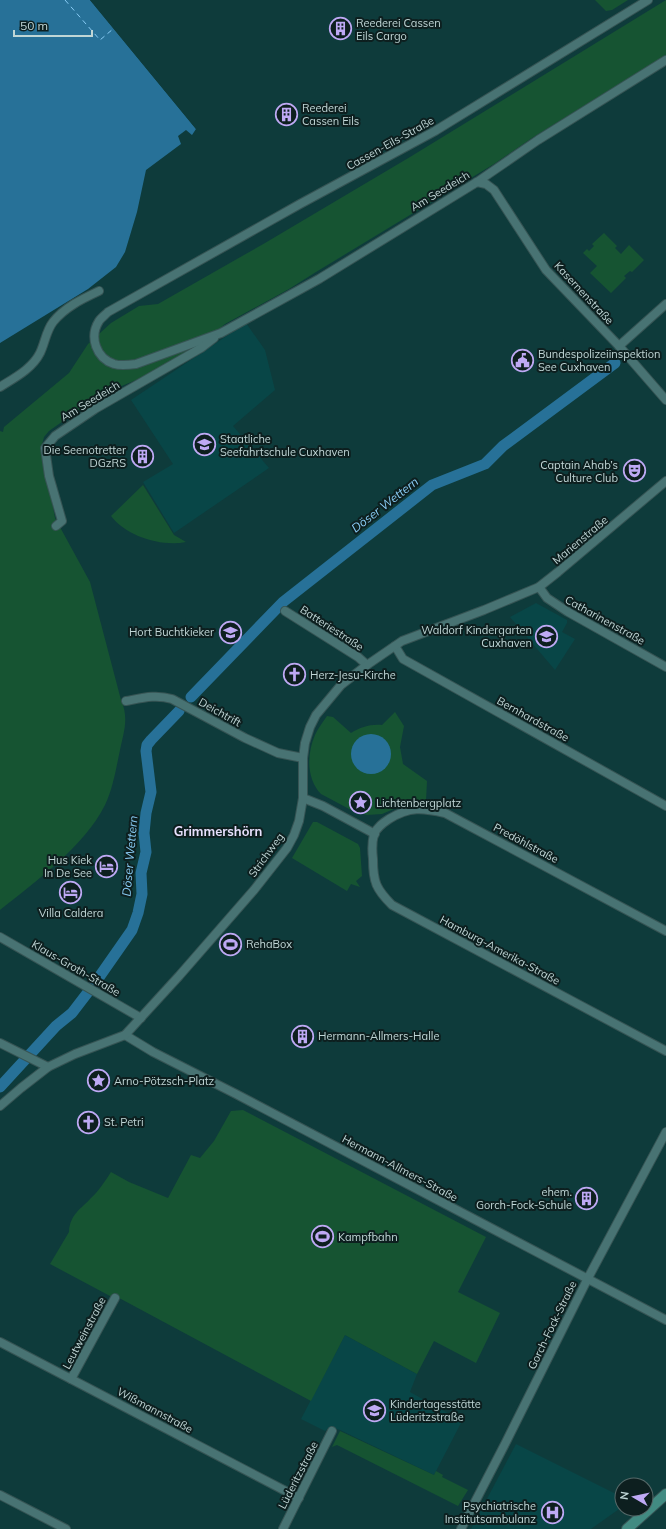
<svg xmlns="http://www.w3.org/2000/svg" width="666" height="1529" font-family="Mulish,sans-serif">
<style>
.built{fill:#084647}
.green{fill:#165432}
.water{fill:#277198}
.pier{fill:#0e3b3b}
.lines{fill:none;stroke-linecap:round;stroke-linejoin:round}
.canal{stroke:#277198;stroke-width:11}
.ferry{stroke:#89ccf5;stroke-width:1;stroke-dasharray:5 4;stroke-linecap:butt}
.street-casing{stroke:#365454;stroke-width:10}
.secondary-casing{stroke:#365454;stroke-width:12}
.street{stroke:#487373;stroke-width:8}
.secondary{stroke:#428b82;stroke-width:10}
.labels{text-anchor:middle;stroke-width:4;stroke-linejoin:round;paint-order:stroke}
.poi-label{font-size:11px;fill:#c0d6d6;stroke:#0d1f1f;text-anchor:start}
.street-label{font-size:11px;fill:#c0d6d6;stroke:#0d1f1f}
.water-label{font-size:12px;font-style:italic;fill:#89ccf5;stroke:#0d1f1f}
.quarter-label{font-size:13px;font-weight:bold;fill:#e7e0fd;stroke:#0d1f1f}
</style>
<rect width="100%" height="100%" fill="#0e3b3b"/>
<g class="built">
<polygon points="246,323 265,350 275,390 233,426 269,468 174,533 143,482 173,464 131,400"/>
<polygon points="536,603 567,620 567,623 562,632 575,639 555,670 510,617"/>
<polygon points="345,1335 417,1374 410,1392 462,1421 434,1475 340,1430 330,1427 325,1431 301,1419"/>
<polygon points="516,1444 622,1497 622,1507 591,1529 471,1529"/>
</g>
<g class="green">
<polygon points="595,0 628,0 612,10 606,11"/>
<path d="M666 0V55L532 138 494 164 316 272 289 289 225 324 197 348 153 373 100 395 49 431 44 437 42 445 55 518 90 582 121 700C129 718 124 731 120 750 116 769 113 788 105 805 84 847 36 881 0 910V431L3 432 4 427 69 373 88 344 111 323 139 306 158 304 265 243 410 157Z"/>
<polygon points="604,233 617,246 615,248 621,254 629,245 644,260 632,272 630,271 624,276 626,278 611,293 590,273 597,266 583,253 587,249 589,251 594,246 592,244"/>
<path d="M143 485 174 535 186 542C161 547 126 536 111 516Z"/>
<path d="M395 712 404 726 400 747 403 764 427 781 426 801 403 805 382 814 367 815 353 811 321 794C306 779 307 753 315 735 318 728 323 722 327 716L333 717 351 733C361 727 370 724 382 725Z"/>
<polygon points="313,822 317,822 358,844 360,848 362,876 356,881 360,887 351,884 347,891 292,858"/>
<path d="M243 1110 486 1237 458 1292 500 1313 476 1363 434 1341 417 1374 345 1335 311 1401 121 1299 110 1296 50 1264 69 1232C70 1214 81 1209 91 1198 99 1191 105 1181 111 1172L129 1182 168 1198 191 1155 200 1158 214 1141 231 1111Z"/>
<polygon points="340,1431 434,1475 436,1471 443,1475 442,1477 468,1490 458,1506 337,1445 332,1447"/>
</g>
<g class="water">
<polygon points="0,0 90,0 196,129 192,135 186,130 178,136 181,144 146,170 137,212 125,252 116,267 88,289 0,343"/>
<circle cx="371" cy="754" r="20"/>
</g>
<polygon class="pier" points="90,0 92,0 198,129 196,129"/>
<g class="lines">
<g class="canal">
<polyline points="191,697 283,602 432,485 485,464 503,446 615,363"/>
<polyline points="0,1087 56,1026 72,1013 95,983 132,930 138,913 142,894 141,873 146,852 144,833 146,813 151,792 146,751 147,745 151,740 179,711"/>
</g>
<polyline class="ferry" points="65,0 100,40 113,29"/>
<defs>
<g id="street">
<path d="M648 0 435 131 300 204 108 312C105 315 101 318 99 321 89 337 96 358 114 364 121 366 129 365 136 364L221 333 319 279 477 182 538 140 666 60"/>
<polyline points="477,182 486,184 494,190 546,270 619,346 666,400"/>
<polyline points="619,346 666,304"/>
<path d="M0 387C14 378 32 369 40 353 45 343 46 331 53 322 65 307 82 299 99 291"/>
<polyline points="56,526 62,521 49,476 45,448 55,436 95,409 201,348 214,338"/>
<polyline points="539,587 547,598 568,612 666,667"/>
<polyline points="285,611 358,657 367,665"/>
<polyline points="395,646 403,659 666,806"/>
<path d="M126 701C142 698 156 694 172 699L245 738 278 753 303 758"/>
<polyline points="303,798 323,806 375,834"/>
<path d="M666 931 445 813C423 808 410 806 389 819 383 823 377 827 374 834 372 842 372 851 373 859 373 882 376 889 392 905L666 1051"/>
<polyline points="0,937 141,1018"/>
<polyline points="125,1035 153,1052 236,1094 666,1320"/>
<polyline points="0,1043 48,1067"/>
<polyline points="0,1106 21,1088 48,1067 75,1054 125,1035 179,976 254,890 287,848 294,835 299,821 303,798 303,758 305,743 310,727 316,715 341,685 367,665 402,641 484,610 539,587 558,572 666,481"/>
<polyline points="0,1342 299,1498"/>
<polyline points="71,1379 115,1298"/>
<polyline points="0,1495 66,1529"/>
<polyline points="283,1529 332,1431"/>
<polyline points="461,1529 506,1442 588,1278 666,1132"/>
</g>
<polyline id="secondary" points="627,1529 666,1494"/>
</defs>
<use href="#street" class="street-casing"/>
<use href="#secondary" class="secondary-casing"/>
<use href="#street" class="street"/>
<use href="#secondary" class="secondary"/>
</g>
<defs>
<symbol id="building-ring" viewBox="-11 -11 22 22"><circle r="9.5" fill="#0d1f1f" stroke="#bea9f4" stroke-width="1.5"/><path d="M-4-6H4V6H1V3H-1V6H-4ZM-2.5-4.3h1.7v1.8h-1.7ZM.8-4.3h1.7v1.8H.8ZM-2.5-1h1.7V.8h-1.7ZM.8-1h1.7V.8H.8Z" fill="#bea9f4"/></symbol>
<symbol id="civic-ring" viewBox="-11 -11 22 22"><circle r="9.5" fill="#0d1f1f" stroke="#bea9f4" stroke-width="1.5"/><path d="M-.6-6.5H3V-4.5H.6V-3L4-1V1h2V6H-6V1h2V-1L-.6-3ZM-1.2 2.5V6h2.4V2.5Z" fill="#bea9f4"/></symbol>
<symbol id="school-ring" viewBox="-11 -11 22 22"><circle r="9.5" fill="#0d1f1f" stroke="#bea9f4" stroke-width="1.5"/><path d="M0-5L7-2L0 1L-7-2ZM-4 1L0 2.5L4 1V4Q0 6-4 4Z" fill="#bea9f4"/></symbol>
<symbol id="theatre-ring" viewBox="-11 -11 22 22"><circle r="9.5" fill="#0d1f1f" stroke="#bea9f4" stroke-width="1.5"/><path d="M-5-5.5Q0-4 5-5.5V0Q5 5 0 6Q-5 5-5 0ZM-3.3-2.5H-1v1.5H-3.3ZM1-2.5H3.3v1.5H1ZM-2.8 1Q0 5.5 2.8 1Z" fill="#bea9f4"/></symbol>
<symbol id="church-ring" viewBox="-11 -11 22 22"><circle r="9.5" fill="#0d1f1f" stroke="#bea9f4" stroke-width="1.5"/><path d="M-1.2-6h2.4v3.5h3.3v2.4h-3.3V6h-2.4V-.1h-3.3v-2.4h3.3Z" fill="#bea9f4"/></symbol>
<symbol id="sight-ring" viewBox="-11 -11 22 22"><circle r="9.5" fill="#0d1f1f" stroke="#bea9f4" stroke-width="1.5"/><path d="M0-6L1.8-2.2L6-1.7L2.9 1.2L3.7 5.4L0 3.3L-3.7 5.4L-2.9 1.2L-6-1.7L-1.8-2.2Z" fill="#bea9f4"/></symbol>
<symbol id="hotel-ring" viewBox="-11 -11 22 22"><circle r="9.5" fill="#0d1f1f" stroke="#bea9f4" stroke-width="1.5"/><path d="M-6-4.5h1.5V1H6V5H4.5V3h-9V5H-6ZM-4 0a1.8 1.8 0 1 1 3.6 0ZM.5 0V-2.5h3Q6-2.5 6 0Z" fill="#bea9f4"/></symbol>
<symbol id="stadium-ring" viewBox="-11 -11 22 22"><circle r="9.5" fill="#0d1f1f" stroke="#bea9f4" stroke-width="1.5"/><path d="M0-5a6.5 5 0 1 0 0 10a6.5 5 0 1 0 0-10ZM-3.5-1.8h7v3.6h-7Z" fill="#bea9f4"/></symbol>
<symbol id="hospital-ring" viewBox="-11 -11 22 22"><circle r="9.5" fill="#0d1f1f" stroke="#bea9f4" stroke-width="1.5"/><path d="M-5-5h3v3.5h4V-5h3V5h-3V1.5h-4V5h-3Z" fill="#bea9f4"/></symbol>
</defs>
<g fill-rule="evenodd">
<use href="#building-ring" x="328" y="16" width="25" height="25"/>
<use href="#building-ring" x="274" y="102" width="25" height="25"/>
<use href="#civic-ring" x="510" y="348" width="25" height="25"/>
<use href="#school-ring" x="192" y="432" width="25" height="25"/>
<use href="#building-ring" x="130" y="444" width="25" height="25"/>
<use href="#theatre-ring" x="622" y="458" width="25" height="25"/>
<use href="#school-ring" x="218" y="620" width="25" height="25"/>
<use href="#school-ring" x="534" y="624" width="25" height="25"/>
<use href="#church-ring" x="282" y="662" width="25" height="25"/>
<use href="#sight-ring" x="348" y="790" width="25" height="25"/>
<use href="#hotel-ring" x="94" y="854" width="25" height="25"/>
<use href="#hotel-ring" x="58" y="880" width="25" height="25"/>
<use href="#stadium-ring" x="218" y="932" width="25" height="25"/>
<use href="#building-ring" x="290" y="1024" width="25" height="25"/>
<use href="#sight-ring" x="86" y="1068" width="25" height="25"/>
<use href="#church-ring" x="76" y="1110" width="25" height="25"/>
<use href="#building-ring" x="574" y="1186" width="25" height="25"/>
<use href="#stadium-ring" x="310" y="1224" width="25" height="25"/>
<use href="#school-ring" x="362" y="1398" width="25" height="25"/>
<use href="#hospital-ring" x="540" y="1500" width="25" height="25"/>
</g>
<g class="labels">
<g class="poi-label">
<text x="356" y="27">Reederei Cassen<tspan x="356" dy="13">Eils Cargo</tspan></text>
<text x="302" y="112">Reederei<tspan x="302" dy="13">Cassen Eils</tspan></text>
<text x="538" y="358">Bundespolizeiinspektion<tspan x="538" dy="13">See Cuxhaven</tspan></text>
<text x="220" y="443">Staatliche<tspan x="220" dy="13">Seefahrtschule Cuxhaven</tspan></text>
<text x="126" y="454" text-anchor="end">Die Seenotretter<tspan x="126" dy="13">DGzRS</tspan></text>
<text x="618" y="469" text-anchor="end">Captain Ahab’s<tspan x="618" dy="13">Culture Club</tspan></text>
<text x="532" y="634" text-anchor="end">Waldorf Kindergarten<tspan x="532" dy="13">Cuxhaven</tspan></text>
<text x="214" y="636" text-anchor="end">Hort Buchtkieker</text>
<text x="310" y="679">Herz-Jesu-Kirche</text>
<text x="376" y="807">Lichtenbergplatz</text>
<text x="92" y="864" text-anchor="end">Hus Kiek<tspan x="92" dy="13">In De See</tspan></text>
<text x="71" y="917" text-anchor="middle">Villa Caldera</text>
<text x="246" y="948">RehaBox</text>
<text x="318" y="1040">Hermann-Allmers-Halle</text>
<text x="114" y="1085">Arno-Pötzsch-Platz</text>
<text x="104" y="1126">St. Petri</text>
<text x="572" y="1196" text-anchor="end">ehem.<tspan x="572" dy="13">Gorch-Fock-Schule</tspan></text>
<text x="338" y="1241">Kampfbahn</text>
<text x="390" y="1408">Kindertagesstätte<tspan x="390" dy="13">Lüderitzstraße</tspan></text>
<text x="536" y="1510" text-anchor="end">Psychiatrische<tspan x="536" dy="13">Institutsambulanz</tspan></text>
</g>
<g class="street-label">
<text transform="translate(390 143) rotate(-29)" y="4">Cassen-Eils-Straße</text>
<text transform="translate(440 191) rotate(-31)" y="4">Am Seedeich</text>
<text transform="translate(584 293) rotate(47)" y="4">Kasernenstraße</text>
<text transform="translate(90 401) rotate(-31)" y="4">Am Seedeich</text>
<text transform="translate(580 540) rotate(-40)" y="4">Marienstraße</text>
<text transform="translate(605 620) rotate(29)" y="4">Catharinenstraße</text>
<text transform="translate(332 628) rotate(33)" y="4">Batteriestraße</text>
<text transform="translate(220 712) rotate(29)" y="4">Deichtrift</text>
<text transform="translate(533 719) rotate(29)" y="4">Bernhardstraße</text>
<text transform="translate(526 843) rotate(28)" y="4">Predöhlstraße</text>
<text transform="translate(266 855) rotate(-54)" y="4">Strichweg</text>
<text transform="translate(500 950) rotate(28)" y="4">Hamburg-Amerika-Straße</text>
<text transform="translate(76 968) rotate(30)" y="4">Klaus-Groth-Straße</text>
<text transform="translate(400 1168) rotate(28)" y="4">Hermann-Allmers-Straße</text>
<text transform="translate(552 1325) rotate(-64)" y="4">Gorch-Fock-Straße</text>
<text transform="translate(84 1333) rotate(-62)" y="4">Leutweinstraße</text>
<text transform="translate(155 1410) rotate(28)" y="4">Wißmannstraße</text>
<text transform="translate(298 1475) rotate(-63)" y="4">Lüderitzstraße</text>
</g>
<g class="water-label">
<text transform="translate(385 505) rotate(-38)" y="4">Döser Wettern</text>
<text transform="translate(130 856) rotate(-85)" y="4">Döser Wettern</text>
</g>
<g class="quarter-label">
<text x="218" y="836">Grimmershörn</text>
</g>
</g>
<g transform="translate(634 1497) rotate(279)"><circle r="19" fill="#0d1f1f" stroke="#556868"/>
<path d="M0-3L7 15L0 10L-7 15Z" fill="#bea9f4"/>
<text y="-6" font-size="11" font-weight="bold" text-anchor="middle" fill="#c0d6d6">N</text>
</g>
<path d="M14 30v6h78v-6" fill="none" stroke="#c0d6d6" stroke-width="2"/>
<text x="20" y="30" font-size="12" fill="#c0d6d6" stroke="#0d1f1f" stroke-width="3" paint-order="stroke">50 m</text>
</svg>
